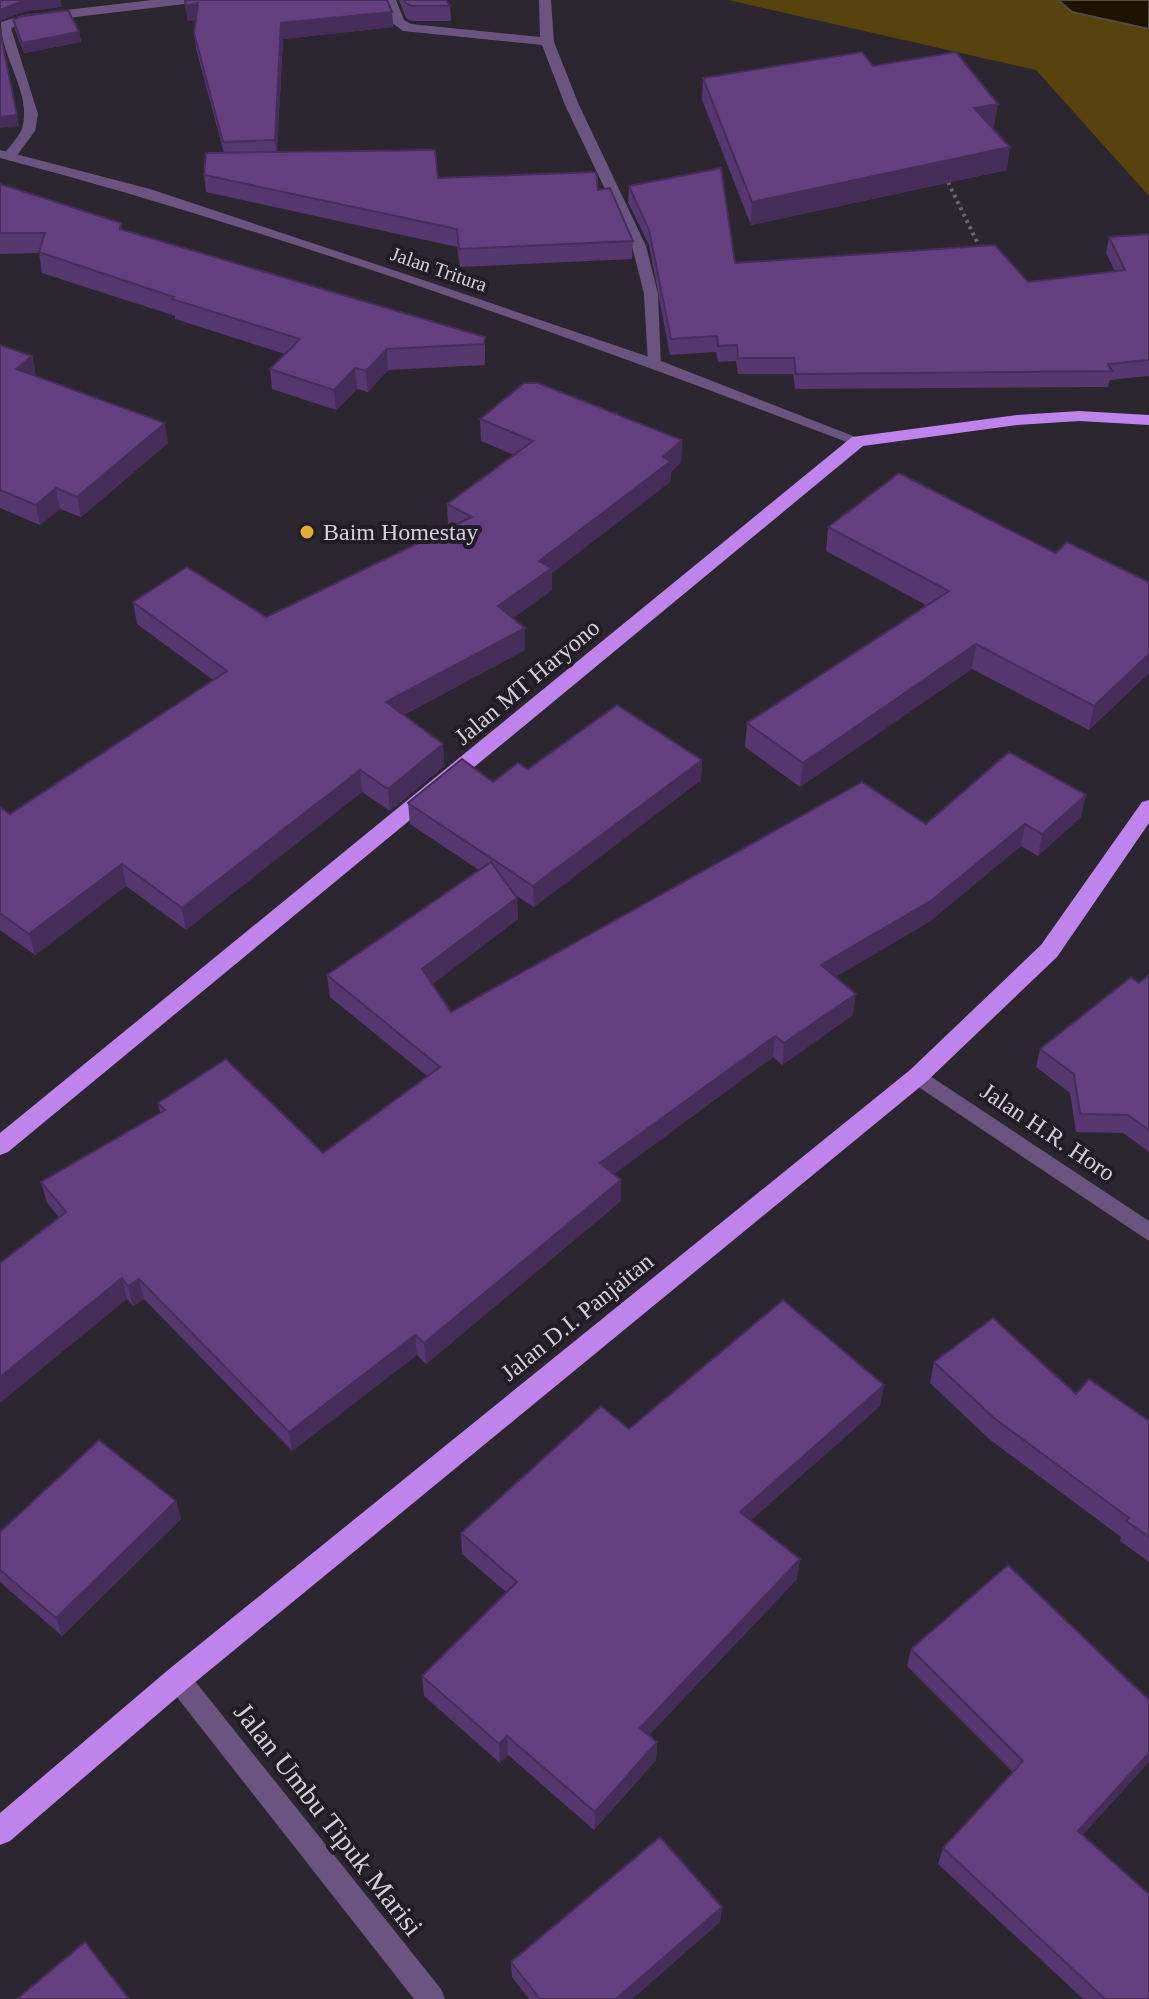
<svg xmlns="http://www.w3.org/2000/svg" width="1149" height="1999" font-family="Georgia,serif">
<style>
.green{fill:#58420e}
.water{fill:#1f1300;stroke:#554c40;stroke-width:2}
.lines{fill:none;stroke-linecap:round;stroke-linejoin:round}
.path{stroke:#69656d;stroke-width:4;stroke-dasharray:3 4;stroke-linecap:butt}
.minor{fill:#6c5481;fill-rule:evenodd}
.tertiary{fill:#6c5481;fill-rule:evenodd}
.trunk{fill:#be84ec;fill-rule:evenodd}
.wall{fill:#56376f}
.shaded-wall{fill:#462d5a}
.building{fill:#644081;stroke:#462d5a;stroke-width:2}
.poi-dot{fill:#e2ae34;stroke:#211c25;stroke-width:3}
.labels{text-anchor:middle;stroke-width:8;stroke-linejoin:round;paint-order:stroke}
.far-street-label{font-size:20px;fill:#d3d0d6;stroke:#211c25}
.poi-label{font-size:24px;fill:#d3d0d6;stroke:#211c25;text-anchor:start}
.street-label{font-size:24px;fill:#d3d0d6;stroke:#211c25}
.near-street-label{font-size:28px;fill:#d3d0d6;stroke:#211c25}
</style>
<rect width="100%" height="100%" fill="#2b262f"/>
<polygon class="green" points="728,0 1072,0 1149,30 1149,196 1036,70"/>
<polygon class="water" points="1058,0 1149,0 1149,29 1072,12"/>
<g class="lines">
<polyline class="path" points="945,176 981,250"/>
<g class="minor">
<path d="M152 0H191L185 4 25 23 11 28 38 114 35 131 15 158H5L3 155C9 147 18 138 22 129 33 94 0 57 1 22L23 15Z"/>
<polygon points="384,0 396,0 404,20 411,24 540,37 539,0 551,0 554,42 579,105 646,246 658,294 661,367 656,369 648,364 644,294 632,246 565,105 542,45 403,31 391,22"/>
</g>
<g class="tertiary">
<path d="M0 150 150 189 429 282 661 361 866 441 864 444H852C573 338 289 234 0 158Z"/>
<polygon points="918,1068 1149,1221 1149,1241 911,1082 908,1076 911,1070"/>
<polygon points="178,1667 187,1671 441,1989 445,1999 414,1999 169,1687 166,1679 169,1671"/>
</g>
<g class="trunk">
<polygon points="1079,411 1149,415 1149,425 1079,421 1017,425 863,446 8,1152 0,1155 0,1133 852,437 1017,415"/>
<polygon points="1149,800 1149,823 1057,957 926,1082 188,1688 10,1841 0,1845 0,1813 168,1670 910,1070 1041,945 1142,802"/>
</g>
</g>
<g class="wall">
<polygon points="184,0 387,0 392,12 393,27 283,39 277,152 438,178 598,190 633,241 632,259 460,267 457,247 206,192 204,175 224,153 196,49 194,33 196,20 188,21"/>
<polygon points="399,0 446,0 450,6 451,21 412,21 406,18"/>
<polygon points="13,19 79,32 81,42 24,53 15,30"/>
<polygon points="873,66 994,127 991,127 1007,170 751,225 702,100 703,78"/>
<polygon points="0,184 121,223 122,230 485,337 485,365 388,370 368,392 357,389 336,410 272,389 270,369 285,354 175,319 175,316 42,273 39,253 0,254"/>
<polygon points="629,186 735,263 1028,282 1115,271 1106,253 1109,237 1149,234 1149,376 1110,380 1108,387 795,389 793,374 738,374 736,361 718,362 716,352 670,355 649,245 628,202"/>
<polygon points="0,345 32,356 36,376 168,443 81,517 60,509 40,525 0,508"/>
<polygon points="480,419 682,440 681,462 671,472 670,482 552,573 552,590 513,618 525,650 404,715 443,744 444,766 390,811 362,792 186,930 126,886 35,955 0,930 0,807 10,814 213,680 137,624 133,602 266,617 451,527 448,525 447,504 514,455 481,441"/>
<polygon points="828,527 1055,553 1149,582 1149,673 1089,730 972,669 800,787 745,747 747,723 926,605 826,551"/>
<polygon points="702,760 701,780 534,907 515,895 517,898 518,919 432,984 451,1012 926,824 1081,817 1038,856 1021,846 929,922 835,977 853,1015 782,1065 773,1057 614,1174 621,1180 621,1201 426,1364 417,1355 292,1451 144,1299 133,1306 47,1203 41,1182 160,1113 158,1103 323,1153 427,1076 330,997 327,975 479,870 410,824 408,803 493,782 528,769"/>
<polygon points="1149,975 1149,1152 1123,1133 1076,1132 1070,1093 1036,1067 1040,1049"/>
<polygon points="934,1362 1076,1394 1149,1421 1149,1562 1120,1541 1121,1537 989,1439 930,1383"/>
<polygon points="880,1406 751,1520 800,1559 797,1579 649,1735 657,1742 656,1760 594,1830 508,1755 500,1763 424,1696 422,1676 506,1592 462,1554 461,1533 629,1429"/>
<polygon points="176,1501 181,1519 62,1636 0,1582 0,1532"/>
<polygon points="911,1649 1149,1700 1083,1835 1149,1999 1083,1999 938,1864 943,1848 1013,1772 907,1666"/>
<polygon points="722,1907 720,1922 632,1999 529,1999 512,1977 511,1962"/>
</g>
<g class="shaded-wall">
<polygon points="35,0 61,0 62,7 22,12 0,21 0,10 20,2"/>
<polygon points="198,3 200,19 188,21 186,6"/>
<polygon points="392,12 393,27 283,39 277,156 275,140 281,23"/>
<polygon points="79,32 81,42 24,53 22,43"/>
<polygon points="998,104 994,127 971,131 974,108"/>
<polygon points="17,115 19,126 0,128 0,117"/>
<polygon points="1010,147 1007,170 751,225 752,202"/>
<polygon points="387,349 388,370 368,392 366,371"/>
<polygon points="32,356 36,377 16,369"/>
<polygon points="355,368 357,389 336,410 334,390"/>
<polygon points="165,423 168,443 81,517 77,497"/>
<polygon points="682,440 681,462 671,472 670,482 552,573 552,590 499,628 498,606 539,561 663,457"/>
<polygon points="56,488 60,509 40,525 36,505"/>
<polygon points="525,628 525,650 388,723 386,702"/>
<polygon points="976,644 972,669 800,787 803,763"/>
<polygon points="1149,654 1149,673 1089,730 1094,706"/>
<polygon points="443,744 444,766 390,811 388,789"/>
<polygon points="702,760 701,780 534,907 533,886"/>
<polygon points="360,770 362,792 186,930 182,908"/>
<polygon points="1086,795 1081,817 1038,856 1042,834"/>
<polygon points="1025,824 1021,846 929,922 818,987 821,965"/>
<polygon points="122,864 126,886 35,955 29,934"/>
<polygon points="517,898 518,919 424,991 422,969"/>
<polygon points="856,994 853,1015 782,1065 784,1043"/>
<polygon points="775,1036 773,1057 600,1184 600,1163"/>
<polygon points="621,1180 621,1201 426,1364 424,1343"/>
<polygon points="122,1278 127,1299 0,1403 0,1377"/>
<polygon points="139,1279 144,1299 133,1306 128,1286"/>
<polygon points="415,1335 417,1355 292,1451 289,1432"/>
<polygon points="884,1385 880,1406 738,1532 740,1512"/>
<polygon points="176,1501 181,1519 62,1636 56,1618"/>
<polygon points="800,1559 797,1579 639,1746 640,1728"/>
<polygon points="507,1736 508,1755 500,1763 499,1744"/>
<polygon points="657,1742 656,1760 594,1830 595,1812"/>
<polygon points="1149,1753 1149,1762 1072,1847 1078,1831"/>
<polygon points="722,1907 720,1922 632,1999 616,1999"/>
</g>
<g class="building">
<polygon points="0,0 35,0 20,2 0,10"/>
<polygon points="185,0 387,0 392,12 281,23 275,140 223,142 194,33 198,3 186,6"/>
<polygon points="404,0 446,0 450,6 411,6 406,3"/>
<polygon points="68,10 79,32 22,43 13,19 24,16"/>
<polygon points="0,31 17,115 0,117"/>
<polygon points="862,52 873,66 956,52 998,104 974,108 1010,147 752,202 703,78"/>
<polygon points="435,150 438,178 596,172 598,190 610,188 633,241 459,249 457,229 204,175 206,153"/>
<polygon points="721,168 735,263 995,245 1028,282 1125,270 1109,237 1149,234 1149,360 1108,364 1112,371 796,374 794,358 738,358 737,345 718,346 717,336 671,339 649,230 629,186"/>
<polygon points="0,184 121,223 120,229 485,337 484,344 387,349 366,371 355,368 334,390 270,369 300,339 172,299 174,297 39,252 45,233 0,233"/>
<polygon points="0,345 32,356 16,369 165,423 77,497 56,488 36,505 0,490"/>
<polygon points="524,383 538,383 682,440 663,457 671,461 539,561 552,568 498,606 525,628 386,702 443,744 388,789 360,770 182,908 122,864 29,934 0,913 0,807 10,814 227,671 133,602 187,567 266,617 472,517 447,504 533,441 480,419"/>
<polygon points="899,473 1055,553 1067,542 1149,582 1149,654 1094,706 976,644 803,763 747,723 949,591 828,527"/>
<polygon points="617,705 702,760 533,886 408,803 462,759 493,782 518,763 528,769"/>
<polygon points="1009,752 1086,795 1042,834 1025,824 932,900 821,965 856,994 784,1043 775,1036 600,1163 621,1180 424,1343 415,1335 289,1432 139,1279 128,1286 122,1278 0,1377 0,1263 66,1212 41,1182 165,1110 158,1103 226,1059 323,1153 440,1067 327,975 491,862 517,898 422,969 451,1012 862,782 926,824"/>
<polygon points="1149,975 1149,1130 1128,1115 1080,1114 1074,1074 1040,1049 1131,977 1139,983"/>
<polygon points="783,1300 884,1385 740,1512 800,1559 640,1728 657,1742 595,1812 507,1736 499,1744 422,1676 517,1582 461,1533 601,1406 629,1429"/>
<polygon points="993,1318 1076,1394 1089,1379 1149,1421 1149,1537 1126,1521 1129,1518 994,1418 934,1362"/>
<polygon points="99,1440 176,1501 56,1618 0,1570 0,1532"/>
<polygon points="1008,1565 1149,1700 1149,1753 1078,1831 1149,1894 1149,1999 1105,1999 943,1848 1023,1761 911,1649"/>
<polygon points="660,1837 722,1907 616,1999 540,1999 511,1962"/>
<polygon points="85,1942 129,1999 17,1999"/>
</g>
<circle class="poi-dot" cx="307" cy="532" r="8"/>
<g class="labels">
<g class="far-street-label">
<text transform="translate(439 269) rotate(19)" y="7">Jalan Tritura</text>
</g>
<g class="poi-label">
<text x="323" y="540">Baim Homestay</text>
</g>
<g class="street-label">
<text transform="translate(527 682) rotate(-40)" y="8">Jalan MT Haryono</text>
<text transform="translate(1048 1132) rotate(34)" y="8">Jalan H.R. Horo</text>
<text transform="translate(577 1317) rotate(-39)" y="8">Jalan D.I. Panjaitan</text>
</g>
<g class="near-street-label">
<text transform="translate(329 1819) rotate(52)" y="10">Jalan Umbu Tipuk Marisi</text>
</g>
</g>
</svg>
